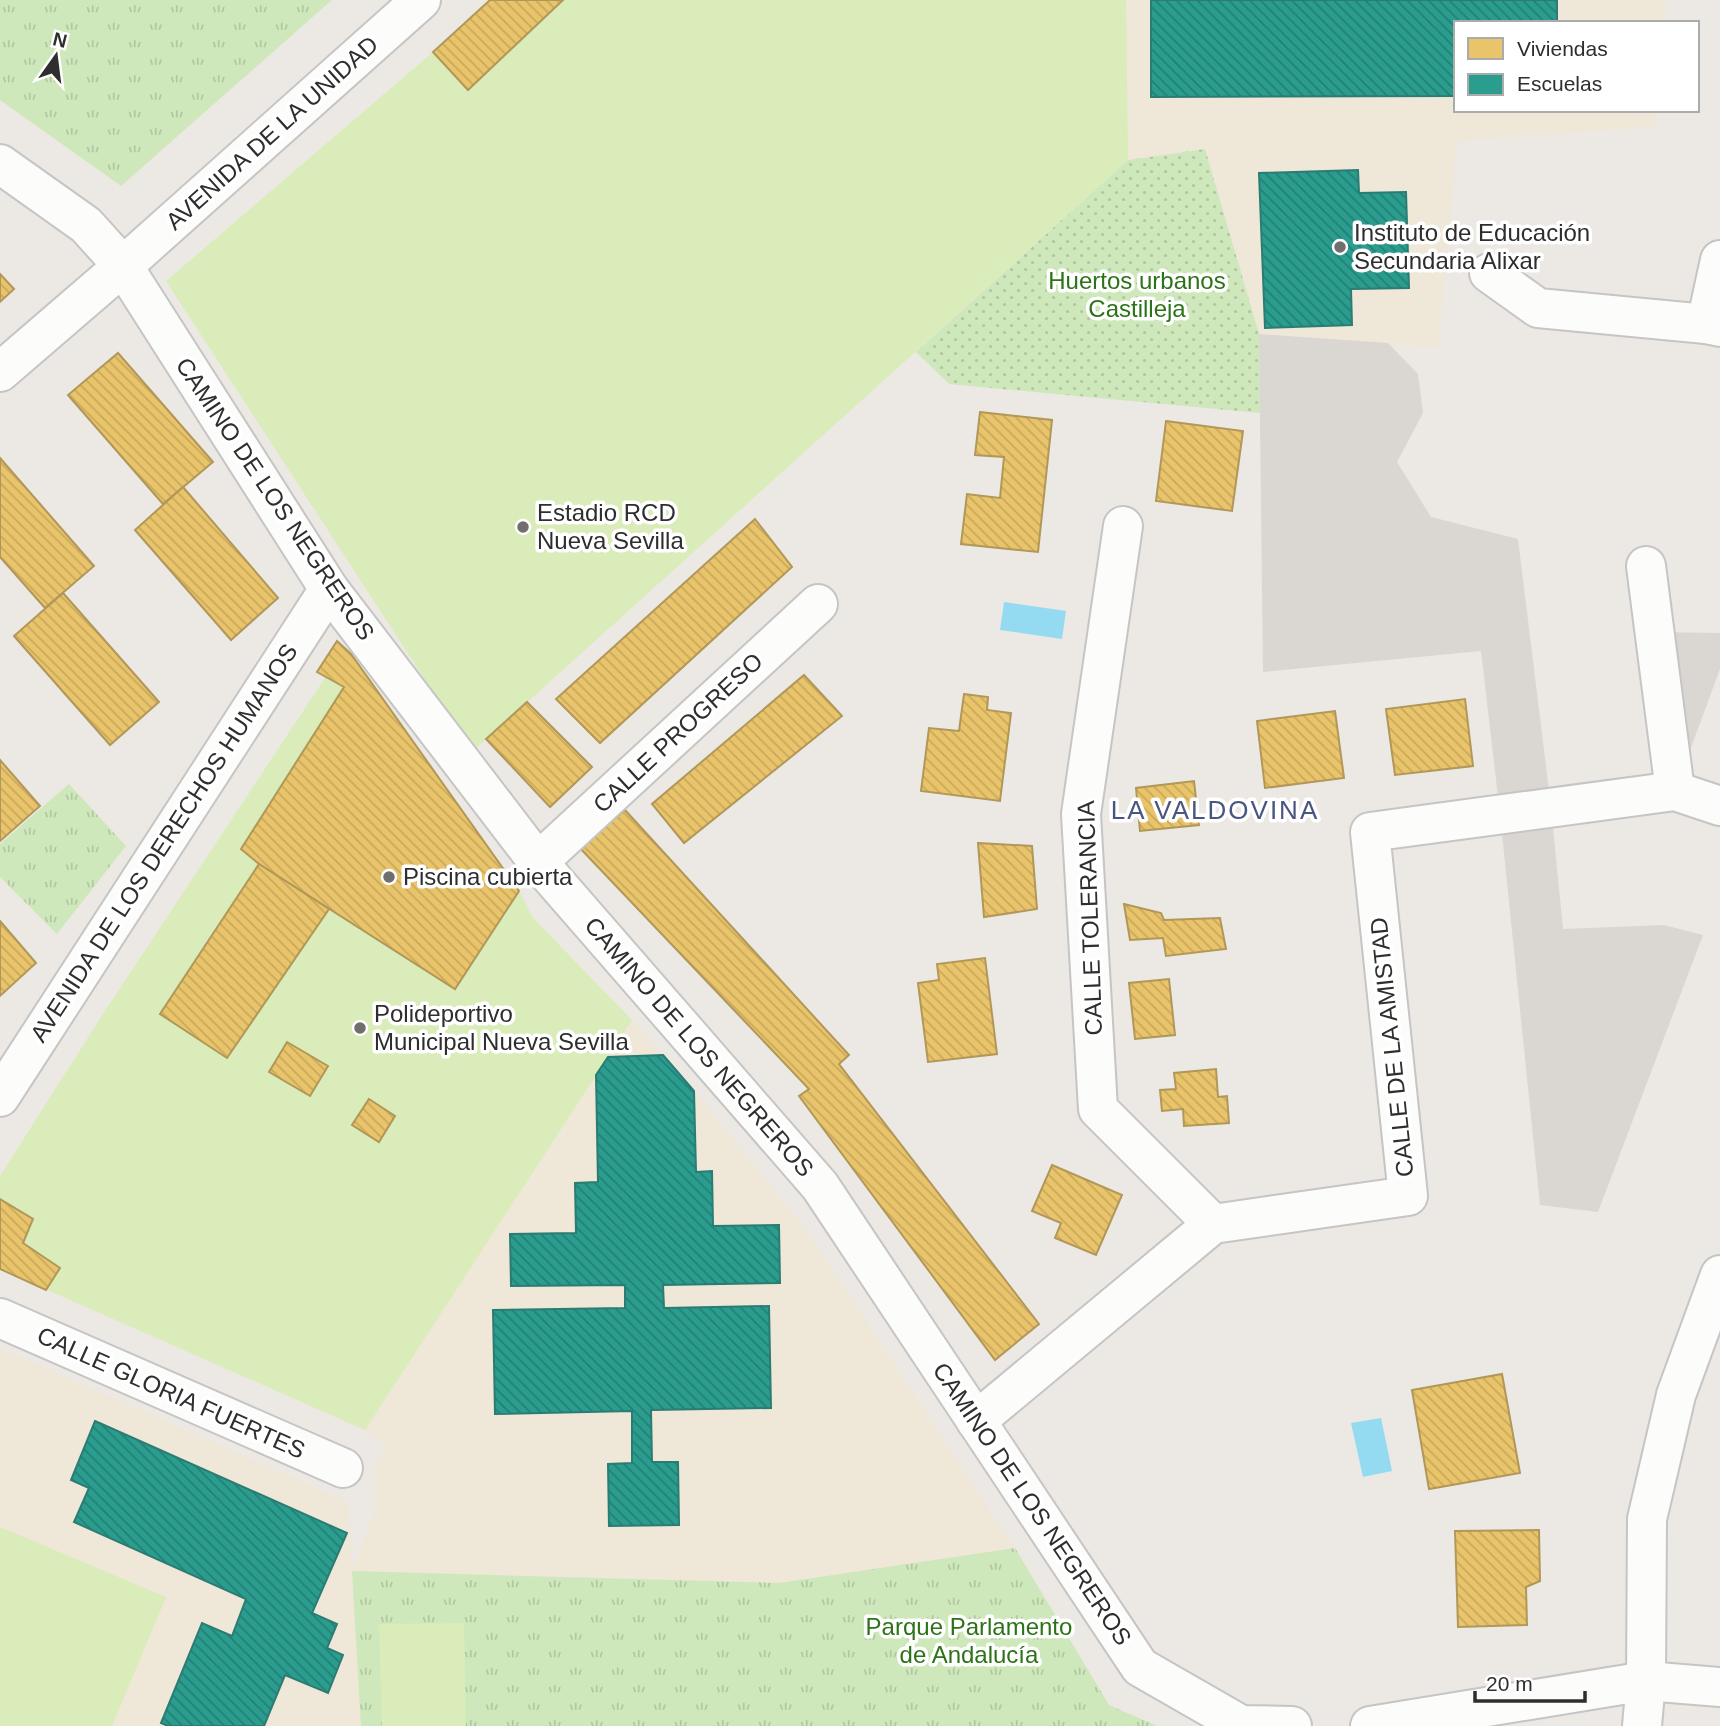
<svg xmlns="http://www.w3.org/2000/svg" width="1720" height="1726" font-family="Helvetica,sans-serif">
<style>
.education{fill:#efe7d8}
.park{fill:url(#park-tufts)}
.garden{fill:url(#garden-dots)}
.pitch{fill:#daecb9}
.plaza{fill:#dad6d2}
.water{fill:#94dbf1}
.homes{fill:url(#homes-back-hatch);stroke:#b19758;stroke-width:2}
.schools{fill:url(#schools-back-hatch);stroke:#2b7c72;stroke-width:2}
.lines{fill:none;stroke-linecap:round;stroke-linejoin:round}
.minor-casing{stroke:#c6c5c5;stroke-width:42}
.minor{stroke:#fcfcfb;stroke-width:38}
.poi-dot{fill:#706f6e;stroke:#fff;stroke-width:2.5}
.labels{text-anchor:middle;stroke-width:7;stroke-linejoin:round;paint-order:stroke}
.street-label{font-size:24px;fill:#2e2e2e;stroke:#fff}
.poi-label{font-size:24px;fill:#2e2e2e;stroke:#fff;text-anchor:start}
.park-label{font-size:24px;fill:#2c7217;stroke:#fff}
.neighbourhood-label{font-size:26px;letter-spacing:2px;fill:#4a5682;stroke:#fff}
</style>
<defs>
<pattern id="park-tufts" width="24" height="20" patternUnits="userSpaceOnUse" patternTransform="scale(1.75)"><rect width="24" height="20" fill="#cee8bb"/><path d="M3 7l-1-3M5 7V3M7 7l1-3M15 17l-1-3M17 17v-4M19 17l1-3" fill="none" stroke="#b1c7a1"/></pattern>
<pattern id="garden-dots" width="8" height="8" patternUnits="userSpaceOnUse" patternTransform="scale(1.75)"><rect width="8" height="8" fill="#cee8bb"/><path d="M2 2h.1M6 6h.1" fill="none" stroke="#b1c7a1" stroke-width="1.8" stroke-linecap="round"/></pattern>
<pattern id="homes-back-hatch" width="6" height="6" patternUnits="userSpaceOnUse" patternTransform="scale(1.75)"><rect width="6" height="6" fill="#e9c46a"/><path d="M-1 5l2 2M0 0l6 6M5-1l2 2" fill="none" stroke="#c8a95c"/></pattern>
<pattern id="schools-back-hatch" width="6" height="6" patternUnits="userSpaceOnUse" patternTransform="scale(1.75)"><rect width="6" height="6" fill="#2a9d8f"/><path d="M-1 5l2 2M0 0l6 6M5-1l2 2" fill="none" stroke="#248075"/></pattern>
</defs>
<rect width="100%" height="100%" fill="#ece8e4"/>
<g class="education">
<polygon points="1126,0 1666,0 1664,23 1456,23 1456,110 1656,110 1655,127 1457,141 1438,348 1259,334 1205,149 1128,160"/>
<polygon points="632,1020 694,1091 802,1224 1015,1548 779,1583 352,1571 361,1726 0,1726 0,1348 348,1502 353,1569 376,1508 374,1470 386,1448 365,1430"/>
</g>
<g class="park">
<polygon points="0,0 332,0 121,186 0,100"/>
<polygon points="69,784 126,846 57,934 0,877 0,844"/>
<polygon points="1015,1548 1109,1705 1157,1726 361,1726 352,1571 779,1583"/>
</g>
<polygon class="garden" points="1205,149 1259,334 1260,413 949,384 916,352 1128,160"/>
<g class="pitch">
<polygon points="490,0 1126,0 1128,160 472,752 166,281 433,52"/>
<polygon points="337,641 351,654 519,891 533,918 632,1020 365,1430 0,1269 0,1176 101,1017 325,678 317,672"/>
<polygon points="0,1527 166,1597 112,1726 0,1726"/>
<polygon points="464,1623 466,1726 382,1726 379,1624"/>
</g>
<g class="plaza">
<polygon points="1259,334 1388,343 1418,374 1423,413 1397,462 1431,517 1518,539 1551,807 1563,929 1664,925 1703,935 1598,1212 1540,1205 1500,814 1481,651 1263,672"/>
<polygon points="1654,632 1720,633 1720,669 1675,791"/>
</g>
<g class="water">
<polygon points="1004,602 1066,611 1062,639 1000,630"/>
<polygon points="1381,1418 1392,1471 1363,1477 1351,1423"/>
</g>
<g class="homes">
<polygon points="490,0 563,0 468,90 433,52"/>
<polygon points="0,274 14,289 0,302"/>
<polygon points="118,353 213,462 163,504 68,395"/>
<polygon points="980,412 1052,420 1038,552 961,544 967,494 1000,498 1004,457 975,455"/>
<polygon points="1166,421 1243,431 1232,511 1156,501"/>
<polygon points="0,458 94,566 45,608 0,557"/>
<polygon points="183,487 278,598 231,640 135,530"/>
<polygon points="755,519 792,567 600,743 556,699"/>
<polygon points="63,593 159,702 110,745 14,636"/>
<polygon points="337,641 351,654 519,891 455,989 259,864 241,849 344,687 317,672"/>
<polygon points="804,675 842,716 684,843 652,804"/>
<polygon points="964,694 988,697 987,710 1011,713 1000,801 921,791 929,728 959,731"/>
<polygon points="1465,699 1473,766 1395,775 1386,709"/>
<polygon points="527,702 592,767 550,807 486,739"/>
<polygon points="1335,711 1344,778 1265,788 1257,721"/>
<polygon points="0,760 40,806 0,841"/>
<polygon points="1194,781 1199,825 1140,831 1136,788"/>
<polygon points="625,810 849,1055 839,1064 1039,1324 995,1360 799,1096 809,1089 579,847"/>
<polygon points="978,843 1032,846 1037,909 984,917"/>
<polygon points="259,864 329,909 227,1058 160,1014"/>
<polygon points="1124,904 1161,913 1164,920 1220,918 1226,949 1166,956 1163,938 1130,940"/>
<polygon points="0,921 36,963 0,996"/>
<polygon points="985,958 997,1054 928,1062 918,983 939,980 937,964"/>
<polygon points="1169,979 1175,1035 1135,1039 1129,983"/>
<polygon points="287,1042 328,1066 310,1096 269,1072"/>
<polygon points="1216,1069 1218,1097 1227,1096 1229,1123 1184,1126 1183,1109 1162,1111 1160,1090 1176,1089 1174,1073"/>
<polygon points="369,1099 395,1116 379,1142 352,1125"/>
<polygon points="1052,1165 1122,1195 1096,1255 1055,1238 1061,1223 1032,1211"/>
<polygon points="0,1199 33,1219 23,1243 60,1268 46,1290 0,1269"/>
<polygon points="1502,1374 1520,1473 1429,1489 1412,1390"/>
<polygon points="1539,1530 1540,1581 1526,1587 1527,1625 1458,1627 1455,1531"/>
</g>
<g class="schools">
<polygon points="1151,0 1557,0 1557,23 1456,23 1456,96 1151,97"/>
<polygon points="1358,170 1359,193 1406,192 1409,288 1351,289 1352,325 1265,328 1259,173"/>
<polygon points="663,1055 694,1091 696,1172 712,1171 713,1226 779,1225 780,1283 663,1285 664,1308 769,1306 771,1408 651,1410 652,1462 678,1462 679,1525 609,1526 608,1464 632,1463 632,1411 495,1414 493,1310 625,1308 625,1285 511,1286 510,1234 576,1233 575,1183 598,1182 596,1075 608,1057"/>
<polygon points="95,1421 347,1533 312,1613 337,1624 327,1648 343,1655 328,1693 285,1675 264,1726 168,1726 161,1723 202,1623 232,1636 246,1599 74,1522 89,1488 71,1480"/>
</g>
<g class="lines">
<defs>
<g id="minor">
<polyline points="0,164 86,225 123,266 329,589 538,862 820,1186 1140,1667 1241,1725 1292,1726"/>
<polyline points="1489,273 1538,308 1706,324 1720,327"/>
<polyline points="1706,324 1720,260"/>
<polyline points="0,372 123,266 421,0"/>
<polyline points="1123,526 1081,814 1098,1109 1213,1224"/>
<polyline points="1646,566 1675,791"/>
<polyline points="538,862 818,604"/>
<polyline points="0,1097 329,589"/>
<polyline points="1720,1275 1676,1395 1647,1519 1646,1681 1720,1687"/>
<polyline points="0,1318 343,1468"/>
<polyline points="976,1421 1213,1224 1408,1196 1370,832 1675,791 1720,806"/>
<polyline points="1370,1726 1646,1681 1642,1726"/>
</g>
</defs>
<use href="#minor" class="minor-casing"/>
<use href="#minor" class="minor"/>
</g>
<g class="poi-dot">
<circle cx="1340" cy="247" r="7"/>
<circle cx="523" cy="527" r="7"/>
<circle cx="389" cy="877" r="7"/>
<circle cx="360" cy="1028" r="7"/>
</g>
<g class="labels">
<g class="street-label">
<text transform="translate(272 133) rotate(-42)" y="8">AVENIDA DE LA UNIDAD</text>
<text transform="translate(275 499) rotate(56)" y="8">CAMINO DE LOS NEGREROS</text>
<text transform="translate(678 733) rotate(-43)" y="8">CALLE PROGRESO</text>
<text transform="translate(164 843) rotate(-57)" y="8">AVENIDA DE LOS DERECHOS HUMANOS</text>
<text transform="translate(1090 918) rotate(-92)" y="8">CALLE TOLERANCIA</text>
<text transform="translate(699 1047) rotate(49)" y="8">CAMINO DE LOS NEGREROS</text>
<text transform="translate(1392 1047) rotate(-96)" y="8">CALLE DE LA AMISTAD</text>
<text transform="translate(171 1393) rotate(24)" y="8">CALLE GLORIA FUERTES</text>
<text transform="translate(1032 1504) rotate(56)" y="8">CAMINO DE LOS NEGREROS</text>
</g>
<g class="poi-label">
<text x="1354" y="241">Instituto de Educación<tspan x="1354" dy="28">Secundaria Alixar</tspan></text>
<text x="537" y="521">Estadio RCD<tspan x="537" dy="28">Nueva Sevilla</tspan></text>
<text x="403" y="885">Piscina cubierta</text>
<text x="374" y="1022">Polideportivo<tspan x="374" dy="28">Municipal Nueva Sevilla</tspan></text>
</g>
<g class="park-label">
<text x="1137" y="289">Huertos urbanos<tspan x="1137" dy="28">Castilleja</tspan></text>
<text x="969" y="1635">Parque Parlamento<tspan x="969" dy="28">de Andalucía</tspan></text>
</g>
<g class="neighbourhood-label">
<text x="1215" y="819">LA VALDOVINA</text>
</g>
</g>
<rect x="1454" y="21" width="245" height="91" fill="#ffffff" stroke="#ababab" stroke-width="2"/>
<rect x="1468" y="38" width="35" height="21" fill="#e9c46a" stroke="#ababab" stroke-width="2"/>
<text x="1517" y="56" font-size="21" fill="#2e2e2e">Viviendas</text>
<rect x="1468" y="74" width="35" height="21" fill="#2a9d8f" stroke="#ababab" stroke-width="2"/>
<text x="1517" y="91" font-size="21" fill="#2e2e2e">Escuelas</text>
<g transform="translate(56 56) rotate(14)" stroke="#ffffff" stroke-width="5" paint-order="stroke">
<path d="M0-5L12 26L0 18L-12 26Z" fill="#2e2e2e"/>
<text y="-10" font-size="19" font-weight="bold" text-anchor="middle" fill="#2e2e2e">N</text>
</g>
<path d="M1475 1691v10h110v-10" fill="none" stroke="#2e2e2e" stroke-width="3.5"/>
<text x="1486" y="1691" font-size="21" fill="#2e2e2e" stroke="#ffffff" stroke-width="5" paint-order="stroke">20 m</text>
</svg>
